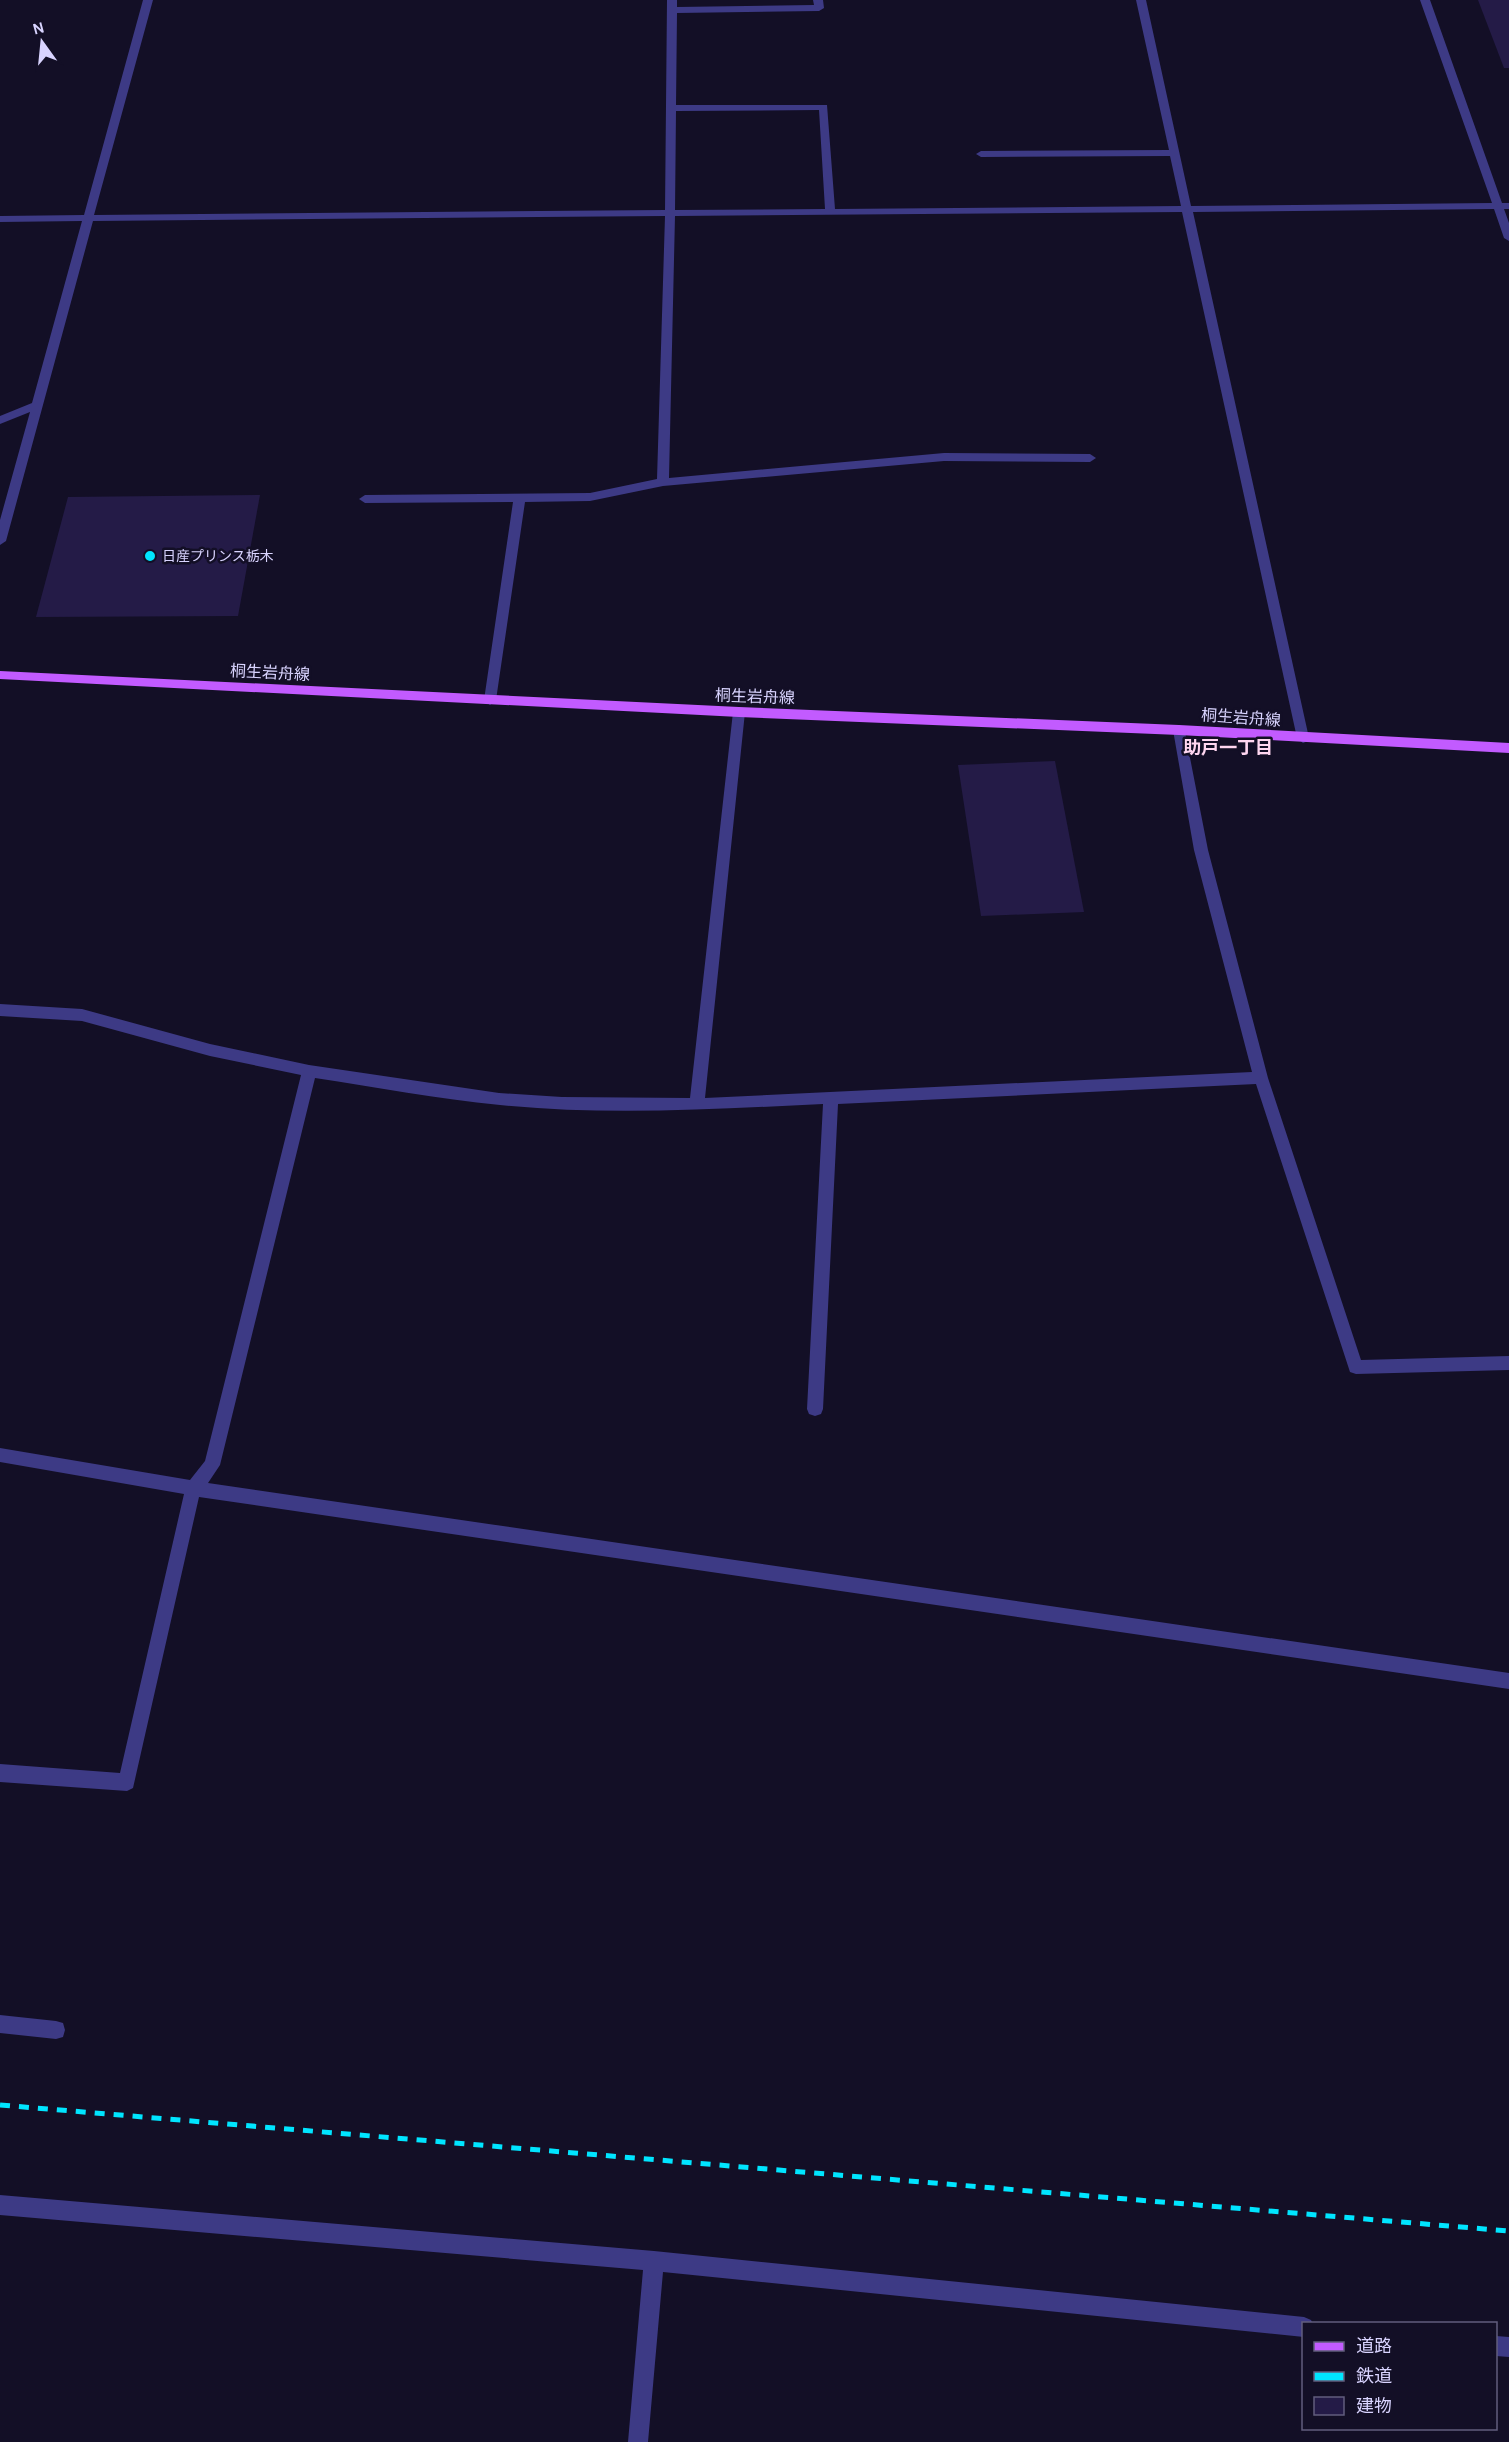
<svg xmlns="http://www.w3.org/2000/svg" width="1509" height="2442" font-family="Karla,'Noto Sans JP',sans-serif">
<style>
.building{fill:#241b47}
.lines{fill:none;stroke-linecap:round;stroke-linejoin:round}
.minor{fill:#3d3a85;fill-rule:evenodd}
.major{fill:#c25bff;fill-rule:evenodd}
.rail{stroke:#00e5ff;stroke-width:5;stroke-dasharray:10 9;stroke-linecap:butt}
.poi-dot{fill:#00e5ff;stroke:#130f26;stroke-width:2}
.labels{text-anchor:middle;stroke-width:5;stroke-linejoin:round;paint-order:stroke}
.far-poi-label{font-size:14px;fill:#d9d4ff;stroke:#130f26;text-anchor:start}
.street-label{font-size:16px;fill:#d9d4ff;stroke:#130f26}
.neighbourhood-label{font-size:18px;font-weight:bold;fill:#ffd6f0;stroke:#130f26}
</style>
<rect width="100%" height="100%" fill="#130f26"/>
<g class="building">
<polygon points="1478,0 1509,0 1509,68 1504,68"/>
<polygon points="260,495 238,616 36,617 68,497"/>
<polygon points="1055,761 1084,912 981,916 958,765"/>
</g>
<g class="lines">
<g class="minor">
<path d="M143 0H153L94 215 665 210 667 0H677V7L814 5 813 0H823L824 8 819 11 677 13 676 105H827L835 209 1181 206 1170 156 981 157 976 154 981 151 1169 150 1136 0H1146L1191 206 1492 203 1420 0H1430L1502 203H1509V209H1504L1509 223V241L1504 238 1494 209 1193 212 1309 738 1308 741 1303 743 1297 738 1182 212 675 216 669 478 944 453 1090 454 1096 458 1090 462 944 461 663 486 590 501 525 502 496 700 490 705 484 700 513 502 365 503 359 499 365 495 590 493 657 479 665 216 93 221 6 541 0 545V520L30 412 0 424V416L32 403 82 221 0 222V216L84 215ZM819 110 825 209 675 210 676 111Z"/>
<path d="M739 707 745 712 705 1098 1252 1072 1194 850 1173 730 1179 725 1184 727 1208 850 1268 1078 1361 1360 1509 1356V1370L1356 1374 1350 1372 1256 1084 838 1104 823 1409 821 1414 815 1416 809 1414 807 1409 823 1104C716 1109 607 1116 500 1105 438 1099 376 1087 315 1078L220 1465 208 1483 1509 1673V1689L199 1497 133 1788 127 1791 0 1782V1764L120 1773 184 1494 0 1462V1448L190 1480 205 1461 301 1075 210 1056 82 1021 0 1016V1004L82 1009 210 1044 309 1065 499 1093 562 1097 690 1098 733 712Z"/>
<polygon points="0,2015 56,2021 63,2023 65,2030 63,2037 56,2039 0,2033"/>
<polygon points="0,2195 654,2251 1304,2317 1311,2320 1313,2324 1304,2324 1304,2337 663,2272 648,2442 628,2442 643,2270 0,2215"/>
<polygon points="1496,2336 1509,2337 1509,2357 1496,2356"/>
</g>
<polygon class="major" points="0,671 739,707 1179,725 1509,743 1509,753 1179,735 739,717 0,679"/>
<polyline class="rail" points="0,2105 1509,2231"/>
</g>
<circle class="poi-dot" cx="150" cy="556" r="6"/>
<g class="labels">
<g class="far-poi-label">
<text x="162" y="561">日産プリンス栃木</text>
</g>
<g class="street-label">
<text transform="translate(270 672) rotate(3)" y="6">桐生岩舟線</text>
<text transform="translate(755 696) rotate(2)" y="6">桐生岩舟線</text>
<text transform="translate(1241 717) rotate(4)" y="6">桐生岩舟線</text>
</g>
<g class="neighbourhood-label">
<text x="1228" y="754">助戸一丁目</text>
</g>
</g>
<rect x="1302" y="2322" width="195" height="108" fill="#130f26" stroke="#625e7d" stroke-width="1.5"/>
<rect x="1314" y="2342" width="30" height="9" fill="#c25bff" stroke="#625e7d" stroke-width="1.5"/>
<text x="1356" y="2352" font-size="18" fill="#d9d4ff">道路</text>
<rect x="1314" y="2372" width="30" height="9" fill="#00e5ff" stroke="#625e7d" stroke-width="1.5"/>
<text x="1356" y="2382" font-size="18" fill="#d9d4ff">鉄道</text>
<rect x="1314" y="2397" width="30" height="18" fill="#241b47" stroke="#625e7d" stroke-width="1.5"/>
<text x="1356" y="2412" font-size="18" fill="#d9d4ff">建物</text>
<g transform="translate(42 42) rotate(345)" stroke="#130f26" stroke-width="4.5" paint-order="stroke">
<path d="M0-4.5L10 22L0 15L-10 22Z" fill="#d9d4ff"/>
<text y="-9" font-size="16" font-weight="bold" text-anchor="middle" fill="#d9d4ff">N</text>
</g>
</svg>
